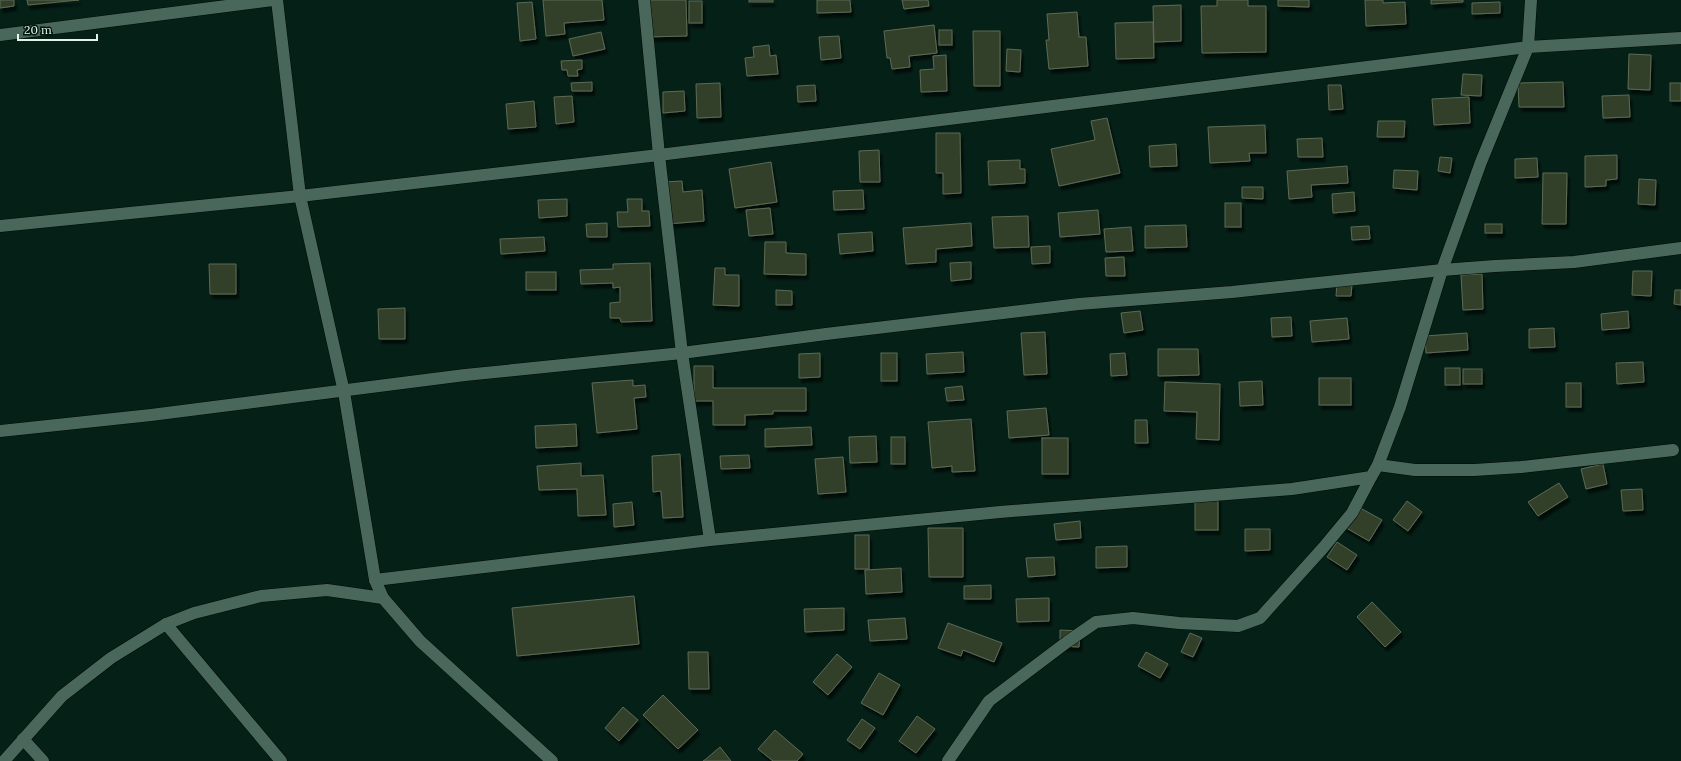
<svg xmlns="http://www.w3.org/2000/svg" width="1681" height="761" font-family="Lora,serif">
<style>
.building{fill:#333f2a;stroke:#5d6b55;filter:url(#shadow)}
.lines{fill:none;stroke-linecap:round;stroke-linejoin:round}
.minor-casing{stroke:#000a04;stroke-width:13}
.minor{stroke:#4a675b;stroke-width:12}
</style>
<defs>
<filter id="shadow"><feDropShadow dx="2.5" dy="4.5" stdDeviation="1" flood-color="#0009"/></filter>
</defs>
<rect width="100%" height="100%" fill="#052117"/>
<g class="building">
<polygon points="0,0 14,0 14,6 0,8"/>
<polygon points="27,0 79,0 28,5"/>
<polygon points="543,0 602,0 604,20 564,23 565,34 546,36"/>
<polygon points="641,0 686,0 687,36 642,37"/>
<rect x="749" y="0" width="24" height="2"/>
<polygon points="817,0 850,0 851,12 817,13"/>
<polygon points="902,0 928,0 929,6 904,9"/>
<polygon points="1217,0 1248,0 1248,6 1266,6 1266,52 1202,53 1201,6 1217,6"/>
<polygon points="1278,0 1309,0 1309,7 1278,6"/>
<polygon points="1365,0 1383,0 1383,3 1405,2 1406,24 1366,26"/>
<polygon points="1431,0 1463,0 1463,2 1431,4"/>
<rect x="689" y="1" width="13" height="22"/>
<polygon points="532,2 536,39 520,41 517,3"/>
<polygon points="1500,2 1500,13 1472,14 1472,3"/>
<polygon points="1181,5 1181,41 1154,42 1153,6"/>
<polygon points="1077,12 1079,37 1086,37 1088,66 1049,69 1046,40 1049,40 1047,14"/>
<polygon points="1153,22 1154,58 1116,59 1115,23"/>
<polygon points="934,25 937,53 909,56 910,67 892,69 890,58 887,58 884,31"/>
<rect x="939" y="30" width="13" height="15"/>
<polygon points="973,31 1000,31 1000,86 974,86"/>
<polygon points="601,32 605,49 573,56 569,39"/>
<polygon points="839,36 841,58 821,60 819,37"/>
<polygon points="769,45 770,56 776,55 778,74 747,76 745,58 754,57 753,47"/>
<polygon points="1007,49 1021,50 1020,72 1006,71"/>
<polygon points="1629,54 1651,55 1650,90 1628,89"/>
<polygon points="946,55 947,91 921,92 920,70 934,69 933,56"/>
<polygon points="582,60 582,69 577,70 578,76 568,76 567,70 562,70 561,61"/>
<polygon points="1463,74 1482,75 1481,96 1461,95"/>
<polygon points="592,82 592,91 572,91 571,83"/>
<polygon points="1563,82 1564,107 1519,107 1518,83"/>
<polygon points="720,83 721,117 697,118 696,84"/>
<rect x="1670" y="83" width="11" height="18"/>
<polygon points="815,85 816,101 798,102 797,86"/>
<polygon points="1328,85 1341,85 1343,109 1329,110"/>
<polygon points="684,91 685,111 663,113 663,92"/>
<polygon points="1629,95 1630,117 1603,118 1602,96"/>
<polygon points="572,96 574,122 556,124 554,97"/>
<polygon points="1469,97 1470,123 1434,125 1432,99"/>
<polygon points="534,101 536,127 508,129 506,104"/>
<polygon points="1107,118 1120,173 1059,186 1051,149 1095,140 1091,121"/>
<polygon points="1378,121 1405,121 1404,137 1377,137"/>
<polygon points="1265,125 1266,153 1249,153 1250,161 1210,163 1208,127"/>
<polygon points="936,133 960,133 961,193 943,194 943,173 936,173"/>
<polygon points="1322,138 1323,157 1298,157 1297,139"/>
<polygon points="1176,144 1177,166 1150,167 1149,146"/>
<polygon points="879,150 880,182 860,182 859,151"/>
<polygon points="1617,155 1617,179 1606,180 1606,186 1585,187 1585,156"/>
<polygon points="1440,157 1452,158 1450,173 1438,171"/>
<polygon points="1537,158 1538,177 1515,178 1515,159"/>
<polygon points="1020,160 1020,169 1025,169 1025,183 989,185 988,161"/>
<polygon points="771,162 777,202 735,208 729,169"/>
<polygon points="1347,166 1348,183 1311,185 1312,197 1289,199 1287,171"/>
<polygon points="1394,170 1418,171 1417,190 1393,188"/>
<polygon points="1543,173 1567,173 1566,224 1542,224"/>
<polygon points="1639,179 1656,180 1655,205 1638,204"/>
<polygon points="682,181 683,192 702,190 704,221 667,224 664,182"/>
<polygon points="1242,187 1263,187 1263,199 1242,198"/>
<polygon points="863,190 864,209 834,210 833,191"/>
<polygon points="1354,192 1355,211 1333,213 1332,194"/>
<polygon points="567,199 567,216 539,218 538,200"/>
<polygon points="627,199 642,199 642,211 649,211 650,226 618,227 617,212 628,212"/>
<rect x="1225" y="203" width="16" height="24"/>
<polygon points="770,208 773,234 749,236 746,210"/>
<polygon points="1098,210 1100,234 1060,237 1058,213"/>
<polygon points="1028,216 1029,247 994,248 992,217"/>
<polygon points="607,223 607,237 587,237 586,224"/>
<polygon points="971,223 972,246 936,249 936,262 906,264 903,228"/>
<rect x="1485" y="224" width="17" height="9"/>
<polygon points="1186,225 1187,247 1145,248 1145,226"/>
<polygon points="1369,226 1370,239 1352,240 1351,227"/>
<polygon points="1131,227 1133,251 1106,252 1104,229"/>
<polygon points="872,232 873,251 840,254 838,234"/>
<polygon points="544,237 545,251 501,254 500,239"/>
<polygon points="765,242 786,242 786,253 806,254 806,275 764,274"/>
<polygon points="1050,246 1050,263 1032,264 1031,247"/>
<polygon points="1124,257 1125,276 1106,276 1105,258"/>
<polygon points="971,262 971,279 951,281 950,263"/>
<polygon points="650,263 652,321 621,322 620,318 610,318 610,303 620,302 620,287 613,288 613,283 581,284 580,270 613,269 613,264"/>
<polygon points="209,264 236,264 236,294 210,294"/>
<polygon points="715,268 725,268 725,275 739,275 739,306 713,305"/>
<polygon points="1633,271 1652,271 1651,296 1632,295"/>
<rect x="526" y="272" width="30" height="18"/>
<polygon points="1482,274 1483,309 1463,310 1461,275"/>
<polygon points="1337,283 1352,284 1351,296 1336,296"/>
<polygon points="776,290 792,291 792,305 776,305"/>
<polygon points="1675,290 1681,290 1681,305 1674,304"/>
<polygon points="405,308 405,339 379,339 378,309"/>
<polygon points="1140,311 1143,330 1124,333 1121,313"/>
<polygon points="1628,311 1629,328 1602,330 1601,314"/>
<polygon points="1291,317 1292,336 1272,337 1271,318"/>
<polygon points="1347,318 1349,339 1312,342 1310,321"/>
<polygon points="1554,328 1555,347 1529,348 1529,329"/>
<polygon points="1045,332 1047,374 1024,375 1021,333"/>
<polygon points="1467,333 1468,350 1426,353 1425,336"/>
<polygon points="1158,349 1198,349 1199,375 1158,376"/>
<polygon points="963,352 964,372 927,374 926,354"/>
<polygon points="820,353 820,377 799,378 799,354"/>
<rect x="881" y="353" width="16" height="28"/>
<polygon points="1125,353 1127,375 1111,376 1110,354"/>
<polygon points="1643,362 1644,382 1617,384 1616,363"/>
<polygon points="694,366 713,366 713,388 806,388 806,411 773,411 773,414 745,415 745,425 713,425 713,401 694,401"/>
<rect x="1445" y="368" width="15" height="17"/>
<rect x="1463" y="369" width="19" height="15"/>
<rect x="1319" y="378" width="32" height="27"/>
<polygon points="633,380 633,386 645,385 646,397 634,398 637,429 597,433 592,383"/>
<polygon points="1262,381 1263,405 1240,406 1239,382"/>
<polygon points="1165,382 1220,384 1219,440 1196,439 1197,412 1164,411"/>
<rect x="1566" y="383" width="15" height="24"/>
<polygon points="962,386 964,400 947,401 945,388"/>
<polygon points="1046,408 1049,435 1009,438 1007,411"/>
<polygon points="971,419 975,471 952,472 952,466 932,468 928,422"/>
<polygon points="1135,420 1147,420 1148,443 1135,443"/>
<polygon points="576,424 577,446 536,448 535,426"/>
<polygon points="811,427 812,445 765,447 765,429"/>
<polygon points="876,436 877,462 850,463 849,437"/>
<rect x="891" y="437" width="14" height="27"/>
<rect x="1042" y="438" width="26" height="36"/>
<polygon points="680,454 683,517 663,518 661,491 653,492 652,456"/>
<polygon points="749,455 750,468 721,469 720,456"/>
<polygon points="843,457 846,492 818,494 815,459"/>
<polygon points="581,463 581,476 603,475 606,515 578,516 577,489 539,490 537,466"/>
<polygon points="1603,464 1607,484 1586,489 1581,469"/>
<polygon points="1559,483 1568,497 1538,516 1528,502"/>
<polygon points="1642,489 1643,510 1623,511 1621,490"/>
<rect x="1195" y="493" width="23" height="37"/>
<polygon points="1407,501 1422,512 1408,531 1393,520"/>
<polygon points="632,502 634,525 614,527 613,504"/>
<polygon points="1353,504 1382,520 1369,541 1341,525"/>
<polygon points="1080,521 1081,538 1056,540 1054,524"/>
<polygon points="928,528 963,528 963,577 929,577"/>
<polygon points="1245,529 1270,529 1270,550 1245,551"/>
<rect x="855" y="535" width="14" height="34"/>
<polygon points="1337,542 1357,555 1347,570 1327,557"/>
<polygon points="1127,546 1127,567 1096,568 1096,547"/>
<polygon points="1054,557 1055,575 1028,577 1026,558"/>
<polygon points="901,568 902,592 866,594 865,570"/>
<polygon points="991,585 991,599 964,599 964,586"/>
<polygon points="634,596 639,644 517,656 512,608"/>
<polygon points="1049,598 1049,621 1017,622 1016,599"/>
<polygon points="1372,602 1401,632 1385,647 1357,617"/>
<polygon points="844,608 844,630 805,632 804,609"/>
<polygon points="905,618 907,639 870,641 868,620"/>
<polygon points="948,623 1002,643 994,662 963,650 961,656 938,648"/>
<polygon points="1060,630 1080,631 1079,647 1060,646"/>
<polygon points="1190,633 1202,638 1193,657 1181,652"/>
<polygon points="688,652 708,652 709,689 689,689"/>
<polygon points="1146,652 1168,664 1160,678 1138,666"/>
<polygon points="837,654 852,667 828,695 813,682"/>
<polygon points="879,673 900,685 883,715 861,703"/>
<polygon points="663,695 698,730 678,749 643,715"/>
<polygon points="623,707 638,720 619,741 605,728"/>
<polygon points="917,716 935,729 916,753 899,741"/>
<polygon points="862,719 875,728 860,749 847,740"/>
<polygon points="775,730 803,754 797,761 773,761 758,749"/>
<polygon points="720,747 731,761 703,761 706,759"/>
</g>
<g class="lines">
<defs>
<g id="minor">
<polyline points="277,0 300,196 344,392 375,580 383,598 420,641 552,761"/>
<polyline points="644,0 659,155 682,353 710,540"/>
<polyline points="0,35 273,0"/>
<polyline points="0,226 300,196 659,155 1528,47 1681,38"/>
<polyline points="0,431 151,415 465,375 682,353 826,334 1079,304 1232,292 1442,270 1495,266 1574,262 1681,248"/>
<polyline points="1378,465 1415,470 1474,470 1521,467 1673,450"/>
<polyline points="375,580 710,540 1000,512 1292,489 1371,477 1378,465 1400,407 1442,270 1481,162 1528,47 1531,0"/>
<polyline points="166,624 281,761"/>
<polyline points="23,739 43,761"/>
<polyline points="4,761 62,696 111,658 166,624 194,613 261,596 327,590 383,598"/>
<polyline points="948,761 989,701 1067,642 1096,622 1133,618 1179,623 1238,626 1260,618 1323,548 1352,513 1371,477"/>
</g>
</defs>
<use href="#minor" class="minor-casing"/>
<use href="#minor" class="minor"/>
</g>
<path d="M18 34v6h79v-6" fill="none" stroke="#e3f3ec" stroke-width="2"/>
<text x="24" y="34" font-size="12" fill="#e3f3ec" stroke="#00170e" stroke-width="3" paint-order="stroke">20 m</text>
</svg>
